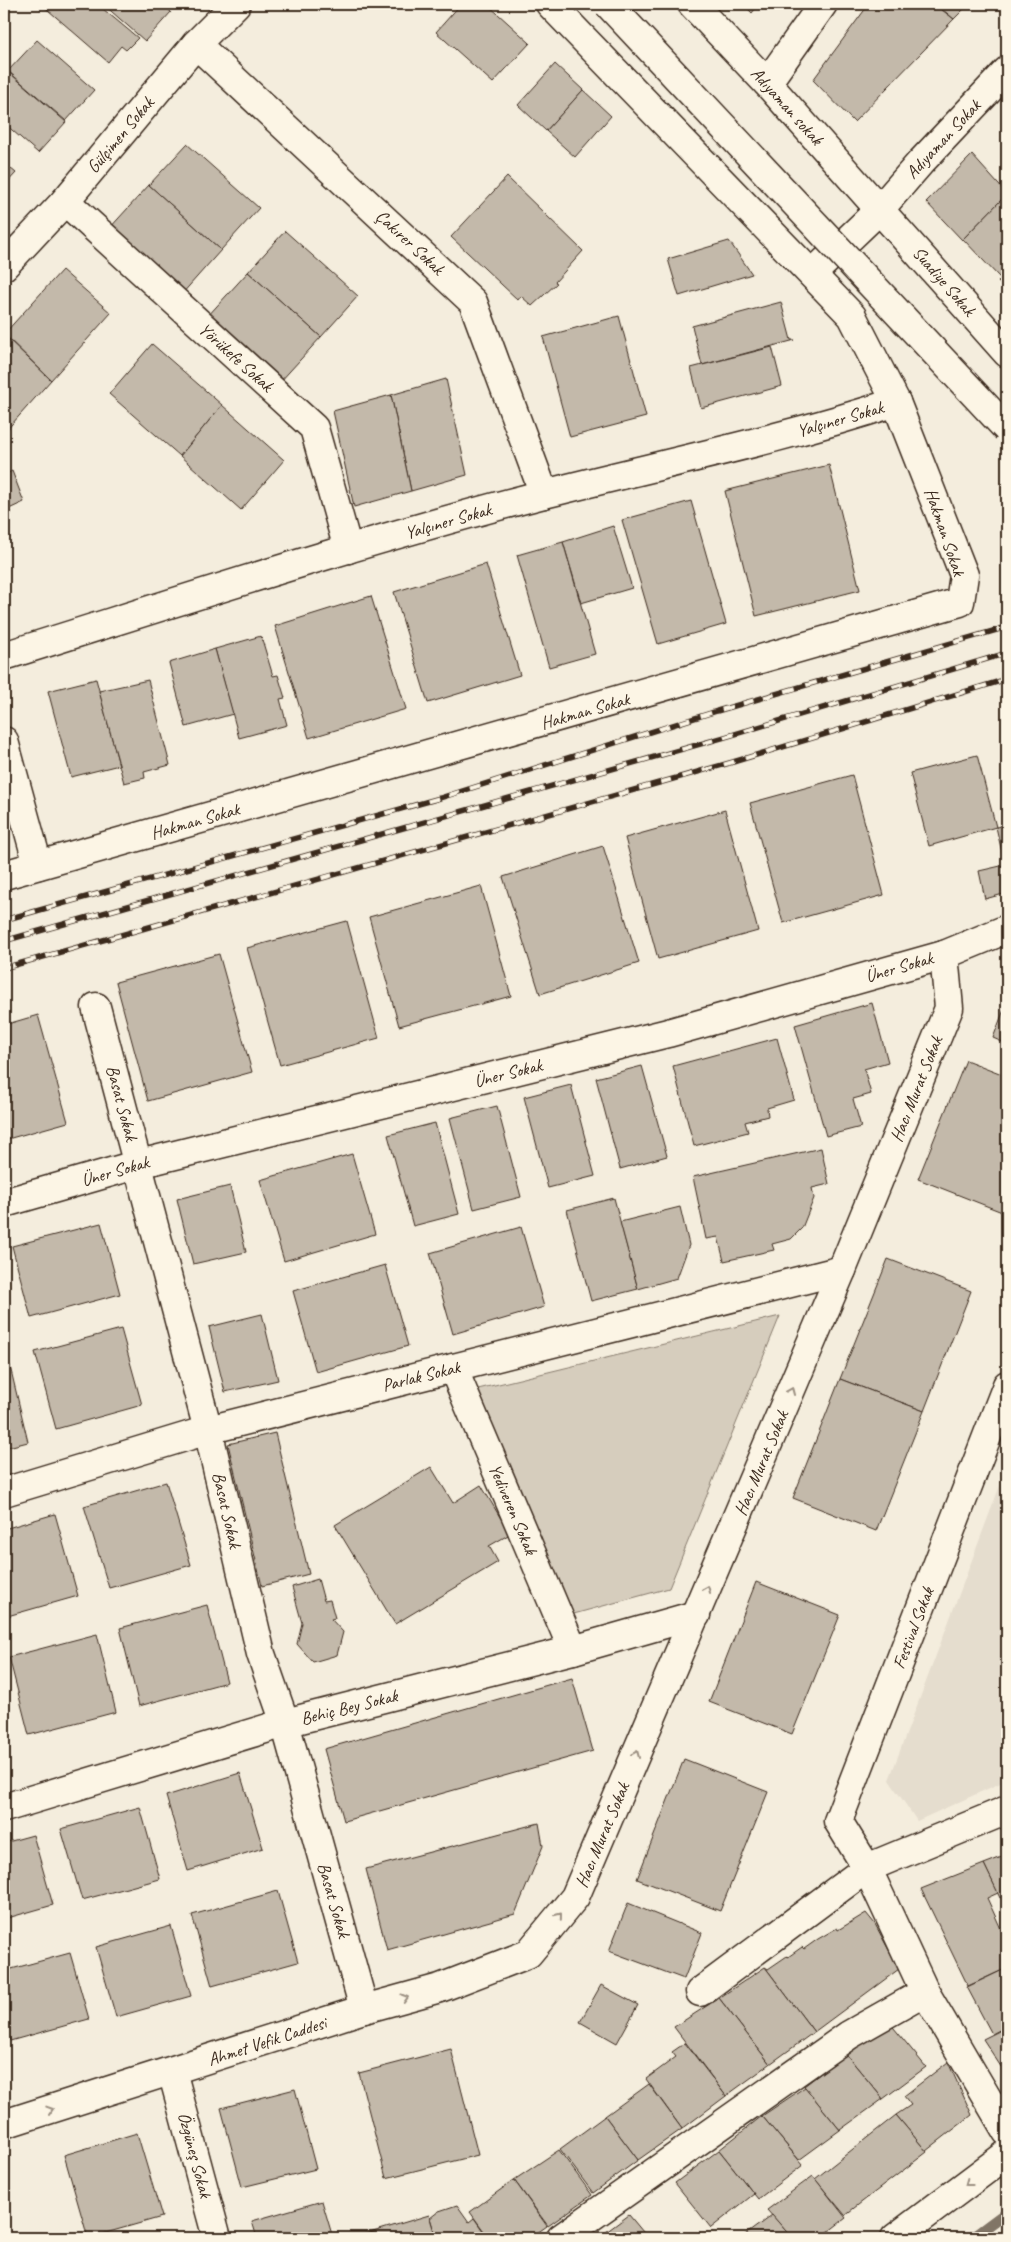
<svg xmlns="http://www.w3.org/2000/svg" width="1011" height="2242" font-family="Caveat,sans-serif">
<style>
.built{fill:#e5ddce}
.green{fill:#d6cdbd;stroke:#887c6e}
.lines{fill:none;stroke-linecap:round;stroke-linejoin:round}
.stream{stroke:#817466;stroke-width:11}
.building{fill:#c3b9aa;stroke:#3b2a1e}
.street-casing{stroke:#3b2a1e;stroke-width:31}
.street{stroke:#fcf5e5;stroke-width:28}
.rail-casing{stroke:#3b2a1e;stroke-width:5.5}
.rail{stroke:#fcf5e5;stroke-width:4;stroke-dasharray:11;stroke-linecap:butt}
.secondary-bridge-casing{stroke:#3b2a1e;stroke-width:31;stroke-linecap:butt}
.secondary-bridge{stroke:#fcf5e5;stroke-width:28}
.oneway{stroke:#9c9082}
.labels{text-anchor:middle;stroke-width:4.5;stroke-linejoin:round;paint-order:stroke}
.street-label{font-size:18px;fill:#3b2a1e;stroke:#fcf5e5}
</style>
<rect width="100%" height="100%" fill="#f4eddd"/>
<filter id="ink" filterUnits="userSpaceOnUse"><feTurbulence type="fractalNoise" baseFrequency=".02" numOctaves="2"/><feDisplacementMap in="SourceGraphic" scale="10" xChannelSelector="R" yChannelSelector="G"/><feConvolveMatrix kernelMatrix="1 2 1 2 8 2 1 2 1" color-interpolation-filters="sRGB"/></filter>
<g filter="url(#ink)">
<polygon class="built" points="1007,1467 1007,1780 917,1821 889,1780"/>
<polygon class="green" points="780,1316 669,1588 570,1615 478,1389"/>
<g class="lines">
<polyline class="stream" points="972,2238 1007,2212"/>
</g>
<g class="building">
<polygon points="41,4 97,4 138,38 126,50 121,46 108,62"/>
<polygon points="103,4 162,4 171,12 145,41"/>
<polygon points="461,4 487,4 530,43 493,83 436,32"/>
<polygon points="743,4 759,4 752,13"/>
<polygon points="869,4 934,4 954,19 854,122 813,80"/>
<polygon points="936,4 969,4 954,19"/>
<polygon points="37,40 94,90 66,121 8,71"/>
<polygon points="555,64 583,90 546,131 518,105"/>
<polygon points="4,68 66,122 38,153 4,123"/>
<polygon points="583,90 611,116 575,157 546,131"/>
<polygon points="187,144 259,208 221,250 149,185"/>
<polygon points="972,155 1007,194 962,240 926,202"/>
<polygon points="4,163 16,173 4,186"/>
<polygon points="507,177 583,251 555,282 557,283 532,306 521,296 518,300 451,237"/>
<polygon points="149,185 221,250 181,295 108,230"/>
<polygon points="1007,194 1007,271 1000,278 963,239"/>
<polygon points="285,231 358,296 321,337 248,272"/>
<polygon points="729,241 752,274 679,296 668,259"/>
<polygon points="62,270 111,313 51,380 4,334"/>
<polygon points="248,272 321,337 279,383 206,318"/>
<polygon points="1007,273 1007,291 998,282"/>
<polygon points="781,302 791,340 795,340 702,365 692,326"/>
<polygon points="619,316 646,417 570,437 543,337"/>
<polygon points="4,335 51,380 4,433"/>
<polygon points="152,344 222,405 180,456 109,394"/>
<polygon points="772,347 782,386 701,408 691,368"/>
<polygon points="446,379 467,475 411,491 391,395"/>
<polygon points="391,395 411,491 354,507 333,411"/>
<polygon points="222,405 284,460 241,510 180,456"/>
<polygon points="829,465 860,590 756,616 725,491"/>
<polygon points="12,471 24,502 9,509 11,515 4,518 4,475"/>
<polygon points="691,501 726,624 658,644 622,520"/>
<polygon points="613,526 632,588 581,603 563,542"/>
<polygon points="563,542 595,654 549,667 517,555"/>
<polygon points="486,564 520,675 428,703 394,592"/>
<polygon points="371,596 406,709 309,738 275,626"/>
<polygon points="261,636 273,676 278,675 285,698 280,699 287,725 239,738 215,649"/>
<polygon points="215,649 233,714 186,727 169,663"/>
<polygon points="96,679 119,765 71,777 48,691"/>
<polygon points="148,680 170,765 144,772 145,778 124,783 99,691"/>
<polygon points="977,755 996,827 929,846 910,773"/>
<polygon points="852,775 884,895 783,923 750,803"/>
<polygon points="725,810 758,931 658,959 625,838"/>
<polygon points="1007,825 1007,893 985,899 979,871 1005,865 996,827"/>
<polygon points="603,846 639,963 540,994 503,877"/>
<polygon points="481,886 511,996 399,1026 369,917"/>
<polygon points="347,921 379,1038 280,1065 247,948"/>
<polygon points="219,954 252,1072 148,1101 116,982"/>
<polygon points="1007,1002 1007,1044 993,1038"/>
<polygon points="872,1003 888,1062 864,1069 871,1094 853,1099 861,1127 826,1136 795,1025"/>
<polygon points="38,1015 68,1122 4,1140 4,1025"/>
<polygon points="777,1038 794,1100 767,1108 768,1116 745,1122 748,1132 694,1146 673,1066"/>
<polygon points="966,1060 1007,1076 1007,1198 1002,1212 918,1179"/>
<polygon points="642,1066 667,1156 620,1169 596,1078"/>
<polygon points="571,1085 595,1176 548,1188 524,1097"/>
<polygon points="497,1106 521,1197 474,1209 450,1118"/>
<polygon points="435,1123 459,1214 413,1226 388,1135"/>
<polygon points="821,1148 829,1184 812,1188 814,1198 802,1228 791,1239 772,1244 774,1250 724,1261 718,1237 706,1239 693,1177"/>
<polygon points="352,1154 375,1234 284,1261 260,1180"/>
<polygon points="230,1186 246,1252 193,1264 177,1199"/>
<polygon points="614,1198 638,1289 591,1301 567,1210"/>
<polygon points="680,1207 689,1245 677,1278 638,1289 620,1222"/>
<polygon points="101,1223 120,1294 31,1318 12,1246"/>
<polygon points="521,1227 544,1307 453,1334 430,1253"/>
<polygon points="888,1259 971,1291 924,1411 840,1379"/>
<polygon points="385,1265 408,1346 316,1372 293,1291"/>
<polygon points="262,1314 278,1380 225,1392 209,1327"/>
<polygon points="121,1329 142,1405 56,1429 35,1352"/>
<polygon points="9,1362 28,1442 4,1448 4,1363"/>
<polygon points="840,1379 924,1411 876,1531 793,1498"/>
<polygon points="275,1433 309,1574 262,1586 228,1444"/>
<polygon points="431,1467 453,1503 481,1485 510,1534 489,1546 498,1562 395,1624 335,1525"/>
<polygon points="166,1482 191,1565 109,1588 84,1506"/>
<polygon points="55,1514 78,1596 4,1617 4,1529"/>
<polygon points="318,1579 324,1601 330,1600 335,1618 331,1619 343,1632 337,1655 313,1662 297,1644 302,1623 292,1587"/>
<polygon points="756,1582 840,1615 792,1734 709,1702"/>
<polygon points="207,1605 227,1682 139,1706 120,1628"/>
<polygon points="97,1634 116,1712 29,1735 9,1657"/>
<polygon points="572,1678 593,1751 344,1821 324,1749"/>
<polygon points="684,1759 768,1792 720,1911 637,1879"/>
<polygon points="240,1773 263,1848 188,1871 166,1796"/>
<polygon points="140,1807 160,1879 82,1900 61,1829"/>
<polygon points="539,1823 543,1846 515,1914 387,1950 366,1869"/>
<polygon points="33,1835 53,1905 4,1919 4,1843"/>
<polygon points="1007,1855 1007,1895 1000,1898 984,1864"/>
<polygon points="984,1864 998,1893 987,1898 1007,1942 1007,1968 968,1986 921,1889"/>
<polygon points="278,1891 298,1962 212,1986 192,1915"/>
<polygon points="628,1903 702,1933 684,1979 609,1951"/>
<polygon points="866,1913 875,1924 899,1969 814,2032 765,1967 768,1969 787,1956 788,1957 802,1947 804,1949 818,1939 837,1928 838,1930"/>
<polygon points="171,1926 191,1996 116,2017 96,1947"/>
<polygon points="70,1953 89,2019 10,2041 4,2020 4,1971"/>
<polygon points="765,1967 814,2032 770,2064 719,1998"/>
<polygon points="1007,1968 1007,2026 992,2034 967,1987"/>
<polygon points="601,1985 638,2005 617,2043 580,2022"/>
<polygon points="719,1998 770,2064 726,2096 674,2027"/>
<polygon points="889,2022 926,2067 883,2099 846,2054"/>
<polygon points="1005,2028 1007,2032 1007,2076 983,2039"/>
<polygon points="685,2043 726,2096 682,2129 646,2079 676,2057 672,2052"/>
<polygon points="451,2049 478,2155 386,2178 359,2073"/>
<polygon points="846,2054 883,2099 840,2130 804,2086"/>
<polygon points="948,2062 972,2115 926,2151 896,2115 911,2105 904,2096"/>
<polygon points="649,2084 682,2129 638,2160 605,2116"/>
<polygon points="805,2087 840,2130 799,2160 762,2116"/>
<polygon points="295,2089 316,2169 242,2187 221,2108"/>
<polygon points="896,2115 927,2152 845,2215 815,2179"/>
<polygon points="605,2116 638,2160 593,2193 560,2149"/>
<polygon points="762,2116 803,2165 758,2199 719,2150"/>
<polygon points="137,2133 162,2217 88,2238 64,2155"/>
<polygon points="559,2150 592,2195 548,2226 514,2180"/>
<polygon points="719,2150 754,2194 711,2228 675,2183"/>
<polygon points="813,2176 846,2218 820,2238 792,2238 767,2210"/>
<polygon points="514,2180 547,2226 530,2238 489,2238 470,2212"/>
<polygon points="322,2201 333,2238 257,2238 252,2221"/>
<polygon points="457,2205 469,2222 474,2218 488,2238 436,2238 430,2218 439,2211"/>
<polygon points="429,2215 436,2238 364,2238 363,2235"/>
<polygon points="629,2215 648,2238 598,2238"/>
<polygon points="772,2215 792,2238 741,2238"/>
</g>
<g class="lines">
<defs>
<g id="street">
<polyline points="692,4 767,83 1007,353"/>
<polyline points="196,44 473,302 544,494"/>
<polyline points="767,83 823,4"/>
<polyline points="65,201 314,428 348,549"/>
<polyline points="4,266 65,201 196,44 236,4"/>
<polyline points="812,274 880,209 920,163 1007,71"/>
<path d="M4 656C183 600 362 541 544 494 662 464 781 440 896 402"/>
<polyline points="4,741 38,865"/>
<polyline points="4,875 960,602 964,575 896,402 852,316 550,4"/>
<polyline points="96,1007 208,1430 261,1654 285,1723 364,2009"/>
<polyline points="4,1203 139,1164 668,1033 944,955 1007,929"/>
<polyline points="453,1368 573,1650"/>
<polyline points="4,1492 208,1430 842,1270"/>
<polyline points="4,1808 285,1723 573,1650 696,1615"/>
<polyline points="700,1992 867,1868 1007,1810"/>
<polyline points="925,1992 1007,2132"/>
<polyline points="172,2071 217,2238"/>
<polyline points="4,2124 364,2009 440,1988 528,1954 575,1897 842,1270 949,1008 944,955"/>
<polyline points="561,2238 849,2035 925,1992 867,1868 838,1821 1007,1385"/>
<polyline points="895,2238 1007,2154"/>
</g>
</defs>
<use href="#street" class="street-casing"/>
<use href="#street" class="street"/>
<defs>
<g id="rail">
<polyline points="4,920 440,798 717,711 1007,627"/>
<polyline points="4,941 725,737 1007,653"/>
<polyline points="4,968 733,762 1007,679"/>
</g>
</defs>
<use href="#rail" class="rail-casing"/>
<use href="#rail" class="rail"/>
<defs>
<polyline id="secondary-bridge" points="608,4 1007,429"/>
</defs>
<use href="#secondary-bridge" class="secondary-bridge-casing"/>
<use href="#secondary-bridge" class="secondary-bridge"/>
</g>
<defs><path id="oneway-chevron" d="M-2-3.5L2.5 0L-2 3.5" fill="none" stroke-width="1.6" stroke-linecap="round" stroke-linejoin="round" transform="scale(1.25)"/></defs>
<g class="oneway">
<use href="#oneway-chevron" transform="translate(791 1391) rotate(-67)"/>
<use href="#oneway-chevron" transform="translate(707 1589) rotate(-67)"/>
<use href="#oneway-chevron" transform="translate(636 1754) rotate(-67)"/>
<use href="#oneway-chevron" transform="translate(559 1916) rotate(-51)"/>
<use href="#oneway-chevron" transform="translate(405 1998) rotate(-16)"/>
<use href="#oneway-chevron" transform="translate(50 2110) rotate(-18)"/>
<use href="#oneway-chevron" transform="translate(968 2183) rotate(143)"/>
</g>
</g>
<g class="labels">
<g class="street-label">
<text transform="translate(787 106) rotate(48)" y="6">Adıyaman sokak</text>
<text transform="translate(120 135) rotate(-50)" y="6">Gülçimen Sokak</text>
<text transform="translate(943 139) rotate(-47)" y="6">Adıyaman Sokak</text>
<text transform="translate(410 242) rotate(43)" y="6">Çakırer Sokak</text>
<text transform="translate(944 281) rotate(49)" y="6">Suadiye Sokak</text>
<text transform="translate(236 357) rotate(42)" y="6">Yörükefe Sokak</text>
<text transform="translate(840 419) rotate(-16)" y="6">Yalçıner Sokak</text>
<text transform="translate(448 521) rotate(-16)" y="6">Yalçıner Sokak</text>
<text transform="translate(945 532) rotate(71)" y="6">Hakman Sokak</text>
<text transform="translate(585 711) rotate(-16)" y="6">Hakman Sokak</text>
<text transform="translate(195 821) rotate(-16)" y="6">Hakman Sokak</text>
<text transform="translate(899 967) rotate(-16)" y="6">Üner Sokak</text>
<text transform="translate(508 1073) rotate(-14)" y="6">Üner Sokak</text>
<text transform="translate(916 1089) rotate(-68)" y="6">Hacı Murat Sokak</text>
<text transform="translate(122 1103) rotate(75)" y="6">Basat Sokak</text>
<text transform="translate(115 1171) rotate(-16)" y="6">Üner Sokak</text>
<text transform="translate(421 1376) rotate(-14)" y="6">Parlak Sokak</text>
<text transform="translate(761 1463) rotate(-67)" y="6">Hacı Murat Sokak</text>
<text transform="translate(513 1509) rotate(67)" y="6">Yediveren Sokak</text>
<text transform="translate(227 1510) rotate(77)" y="6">Basat Sokak</text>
<text transform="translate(913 1628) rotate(-69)" y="6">Festival Sokak</text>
<text transform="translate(349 1707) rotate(-14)" y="6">Behiç Bey Sokak</text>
<text transform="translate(602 1835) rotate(-67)" y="6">Hacı Murat Sokak</text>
<text transform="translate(334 1900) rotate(74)" y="6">Basat Sokak</text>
<text transform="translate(267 2041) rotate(-18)" y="6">Ahmet Vefik Caddesi</text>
<text transform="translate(195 2155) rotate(75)" y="6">Özgüneş Sokak</text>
</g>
</g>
<rect width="1011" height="2242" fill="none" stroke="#fcf5e5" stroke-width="20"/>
<rect x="10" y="10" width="991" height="2222" fill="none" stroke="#3b2a1e" stroke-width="2" filter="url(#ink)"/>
</svg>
